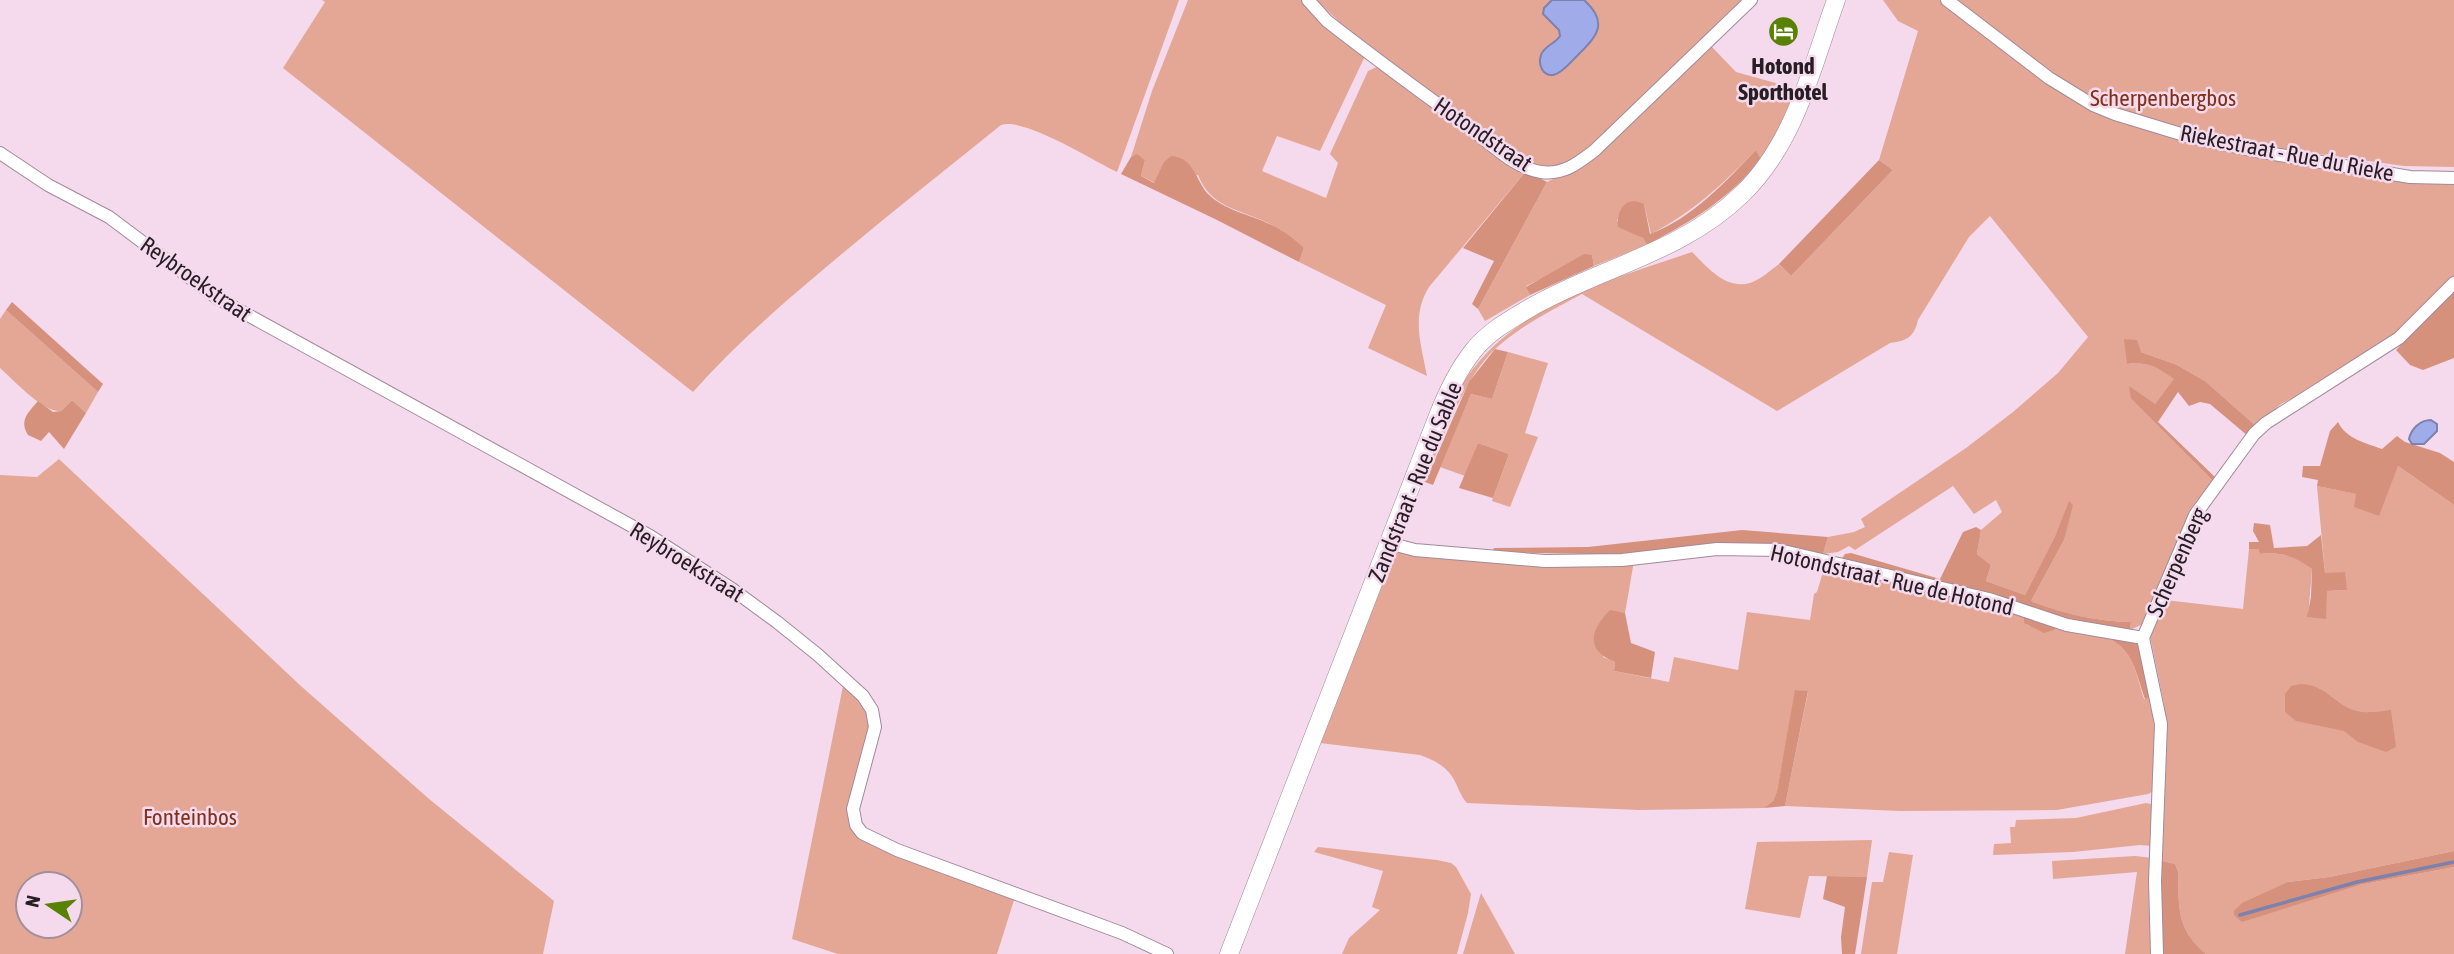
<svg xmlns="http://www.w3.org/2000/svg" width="2454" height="954" font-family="'Asap Condensed',sans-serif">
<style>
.green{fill:#e4a795;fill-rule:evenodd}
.forest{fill:#d6917d}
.water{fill:#a0abe9;stroke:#7c81ae;stroke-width:2}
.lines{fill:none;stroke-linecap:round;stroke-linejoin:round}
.stream{stroke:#7c81ae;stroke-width:3.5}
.minor-casing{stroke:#a28a9b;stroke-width:14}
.secondary-casing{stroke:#a28a9b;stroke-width:19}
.minor{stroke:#fff;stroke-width:12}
.secondary{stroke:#fff;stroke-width:18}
.labels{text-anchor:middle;stroke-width:5;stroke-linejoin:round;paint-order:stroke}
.poi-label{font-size:23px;font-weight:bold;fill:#271e25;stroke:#f4daec}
.park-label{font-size:23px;fill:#823016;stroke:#f4daec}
.street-label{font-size:23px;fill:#271e25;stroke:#f4daec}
</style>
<rect width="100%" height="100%" fill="#f4daec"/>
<g class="green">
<path d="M322 0H1179L1117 172C1094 161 1024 117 1001 125 940 174 878 223 818 274 774 311 731 349 693 392L283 68 325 2Z"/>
<path d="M1188 0H1302L1366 54 1320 151 1277 136 1262 171 1326 198 1338 163 1330 154 1368 71 1381 65 1526 171 1429 287C1411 316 1421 344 1427 376L1368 348 1386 305 1299 262 1304 248C1292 240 1280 229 1268 223 1239 209 1211 208 1198 175L1155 183 1141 176 1145 160 1137 155 1131 157 1152 91Z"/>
<path d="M1316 0H1744L1595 144C1567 166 1549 175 1516 155L1350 32Z"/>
<path d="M1883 0H2454V167L2404 166 2276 148 2382 173V180H2454V278L2387 343 2329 380 2281 404 2256 426 2205 381 2177 365 2141 352 2127 364C2150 362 2156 367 2175 379L2155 404 2131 399 2214 482 2143 624 2130 630 2131 622C2096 621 2063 614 2031 601L2064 540 2069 502 2055 536 2025 595 1986 581 1991 565 1977 554 1981 530 2002 512 1996 500 1974 514 1953 486 1855 550 1849 546 1838 552 1823 554 1828 537 1854 532 1865 527 1861 519 1966 448 2013 412 2058 373 2088 337 1990 216 1969 237 1918 320C1914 337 1907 341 1890 343L1777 411 1582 294C1552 310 1520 326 1495 349 1465 376 1440 444 1425 482L1422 480C1433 451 1442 418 1458 391 1508 306 1605 282 1692 252 1707 267 1726 290 1750 283 1760 280 1771 270 1779 264L1791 276 1893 170 1879 160 1918 31 1898 21Z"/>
<path d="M1711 46 1736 72 1797 89 1773 142 1761 159 1756 150C1722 185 1693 212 1651 234L1644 204 1621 209 1617 221 1643 238 1647 245 1594 266 1592 255 1526 286 1530 295 1485 321 1478 309 1547 182 1563 174Z"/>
<path d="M6 310 98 392 86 413 72 400 61 411C43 413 14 380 0 368V319Z"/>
<polygon points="1508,352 1548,363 1525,433 1538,437 1510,507 1492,501 1509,454 1478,443 1465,476 1440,467 1471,394 1492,399"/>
<path d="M59 459 302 687 428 798 554 901 543 954H0V475L37 477ZM70 884V926H28V884Z"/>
<path d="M2398 466 2454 505V851L2329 877 2288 882 2359 885 2454 867V954H2206C2176 928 2179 909 2178 871L2175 864 2163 861 2160 864 2165 721 2164 704 2150 636 2165 600 2243 609 2249 549H2258L2260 554C2280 551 2297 557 2312 569L2308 617 2327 591 2347 590 2325 573 2317 486 2357 494Z"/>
<path d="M1396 550 1634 561 1625 613 1616 612 1603 657 1615 662 1614 671 1669 682 1674 657 1738 670 1747 612 1810 620 1814 594 1817 592 1826 562 2024 613 2027 625 2036 627 2044 632 2058 624 2115 635 2113 641C2134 653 2137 677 2144 699L2154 697 2157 714 2154 791 2148 794 2057 810 1900 811 1785 806 1808 692 1796 690 1777 791 1773 801 1764 808 1640 810 1467 803C1460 796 1458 786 1453 778 1445 765 1433 760 1420 755L1320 743Z"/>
<polygon points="844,681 860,697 871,718 851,826 1015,897 997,954 838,954 792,939"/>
<polygon points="2146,803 2151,804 2155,810 2153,846 2140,845 2073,852 1993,855 1994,844 2011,843 2010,827 2015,827 2016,820 2076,818"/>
<polygon points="1872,840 1867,877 1809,876 1800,918 1745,909 1757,842"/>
<polygon points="1318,847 1437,860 1451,863 1456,867 1471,894 1468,913 1457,954 1342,954 1349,938 1380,910 1372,907 1383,871 1314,852"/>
<polygon points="1889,852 1913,855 1897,954 1861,954 1872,882 1883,882"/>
<polygon points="2135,856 2153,858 2153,954 2125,954 2137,872 2053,879 2052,861"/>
<polygon points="1481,893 1515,954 1463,954"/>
</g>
<g class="forest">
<path d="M1756 150 1761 159C1727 201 1693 220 1647 245L1643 238 1618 227C1616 210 1626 195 1644 204L1650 234C1693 218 1725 182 1756 150Z"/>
<path d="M1137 154 1145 160 1141 176 1154 183 1164 162 1171 156C1194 157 1196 181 1208 194 1224 210 1248 214 1267 223 1281 229 1293 238 1304 248L1299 262 1217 220 1121 174 1131 157Z"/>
<polygon points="1879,160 1893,170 1791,276 1779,264"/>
<polygon points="1526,171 1547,182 1478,309 1472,304 1494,261 1463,248"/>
<polygon points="1584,254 1592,255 1594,266 1530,295 1526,287"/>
<polygon points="2454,290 2454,358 2423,370 2410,365 2396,350"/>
<polygon points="12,302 103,384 98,392 6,310"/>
<path d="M2124 339 2137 340 2141 352 2177 365 2205 381 2256 426 2248 436 2210 404 2200 402 2189 406 2178 392 2158 422 2216 478 2214 482 2131 399 2129 386 2155 404 2174 379C2156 367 2150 362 2127 364Z"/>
<polygon points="1495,349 1508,352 1492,399 1471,394 1433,485 1425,482 1469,382"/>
<path d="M72 400 86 413 64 449 49 432 41 441 28 435C19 420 28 413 38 401L53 412 61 411Z"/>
<path d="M2338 422C2346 439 2366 443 2382 449L2397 436 2405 442 2440 453 2454 462V505L2398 466 2379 516 2354 507 2356 494 2317 486 2318 480 2302 477 2303 466H2320L2330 431Z"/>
<polygon points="1478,443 1509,454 1493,498 1459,488"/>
<path d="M2069 501 2073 505 2064 540 2031 601C2064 614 2096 621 2131 622L2130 630 2058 624 2054 630 2044 633 2024 623V613L1840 561 1845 554 1851 553 1940 579 1963 532 1976 527 1981 530 1977 554 1991 565 1986 581 2025 595 2055 536Z"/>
<path d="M2254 523 2270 525 2274 548 2307 546 2321 535 2325 573 2345 572 2347 590 2327 591 2326 619 2307 617 2311 597 2312 569C2296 557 2280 551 2260 554L2258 549H2249V542H2259L2253 531Z"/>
<polygon points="1742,530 1828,537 1823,554 1640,555 1492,552 1494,548 1588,547"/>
<path d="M1610 610 1625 613 1631 643 1655 652 1651 678 1614 671 1615 662C1585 650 1590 630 1610 610Z"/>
<path d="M2115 635 2129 638 2139 645 2154 697 2145 699C2137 677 2134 653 2113 641Z"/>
<path d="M2300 684C2328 684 2336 709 2362 712 2371 713 2382 711 2391 710L2396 747 2386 752 2358 742 2344 731 2296 721 2285 712V694L2291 686Z"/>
<polygon points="1795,690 1808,691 1785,806 1764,808 1773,801 1777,791"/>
<polygon points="2454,851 2454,867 2359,885 2242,922 2234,915 2234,911 2242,903 2288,882 2329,877"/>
<path d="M2163 861 2175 864 2178 871C2179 909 2176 928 2206 954H2162L2160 864Z"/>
<polygon points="1827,876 1867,877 1855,954 1842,954 1841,937 1845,907 1823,899"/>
</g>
<g class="water">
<path d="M1552 0H1584C1611 24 1595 38 1575 58 1569 64 1561 74 1553 75 1542 76 1538 64 1541 55 1544 46 1555 44 1560 36L1559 30 1543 14 1544 8Z"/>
<path d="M2431 420 2437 424V431L2424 444H2412L2409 439C2411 429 2420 420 2431 420Z"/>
</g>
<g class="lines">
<polyline class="stream" points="2240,915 2357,882 2454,862"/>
<defs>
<g id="minor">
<path d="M1308 0 1327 21C1372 56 1418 90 1465 124 1487 140 1513 168 1541 172 1563 175 1577 164 1594 151L1751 0"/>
<polyline points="1947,0 2049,78 2093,105 2115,114 2194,138 2256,151 2410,177 2454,178"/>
<polyline points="0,153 48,185 109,217 217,298 650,536 732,589 777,622 818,655 863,696 872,710 875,727 853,809 856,825 862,833 897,850 1122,933 1167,954"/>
<polyline points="1388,543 1415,550 1545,561 1622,560 1717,549 1779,550 1989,599 2067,625 2143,638"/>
<polyline points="2157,954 2155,881 2161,724 2143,638 2195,515 2254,434 2266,423 2399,338 2454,283"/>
</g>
<path id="secondary" d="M1229 954 1438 416C1447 393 1458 370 1473 351 1488 332 1508 321 1528 309 1598 268 1682 253 1742 194 1795 143 1812 67 1836 0"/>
</defs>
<use href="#minor" class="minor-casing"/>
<use href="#secondary" class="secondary-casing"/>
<use href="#minor" class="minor"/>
<use href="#secondary" class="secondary"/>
</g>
<defs>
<symbol id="hotel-disc" viewBox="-11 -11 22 22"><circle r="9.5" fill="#598103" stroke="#f4daec"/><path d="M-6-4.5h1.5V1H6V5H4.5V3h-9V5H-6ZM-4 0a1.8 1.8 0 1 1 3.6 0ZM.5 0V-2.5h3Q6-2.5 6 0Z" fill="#fff"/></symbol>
</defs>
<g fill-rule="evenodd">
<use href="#hotel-disc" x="1766" y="14" width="35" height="35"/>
</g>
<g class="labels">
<g class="poi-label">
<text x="1783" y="74">Hotond<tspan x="1783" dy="26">Sporthotel</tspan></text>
</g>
<g class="park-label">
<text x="2163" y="106">Scherpenbergbos</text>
<text x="190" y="825">Fonteinbos</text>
</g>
<g class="street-label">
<text transform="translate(1483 134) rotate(34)" y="8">Hotondstraat</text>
<text transform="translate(2287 153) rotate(11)" y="8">Riekestraat - Rue du Rieke</text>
<text transform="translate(196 279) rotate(35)" y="8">Reybroekstraat</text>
<text transform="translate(1415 482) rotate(-68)" y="8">Zandstraat - Rue du Sable</text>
<text transform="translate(687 562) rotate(32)" y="8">Reybroekstraat</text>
<text transform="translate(2177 562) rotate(-66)" y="8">Scherpenberg</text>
<text transform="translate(1892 580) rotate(13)" y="8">Hotondstraat - Rue de Hotond</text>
</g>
</g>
<g transform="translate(49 905) rotate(283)"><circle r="33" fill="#f4daec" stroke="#a28f9c" stroke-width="2"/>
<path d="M0-5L12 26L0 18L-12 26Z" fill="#598103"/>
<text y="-10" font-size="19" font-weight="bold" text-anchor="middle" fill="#271e25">N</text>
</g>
</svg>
